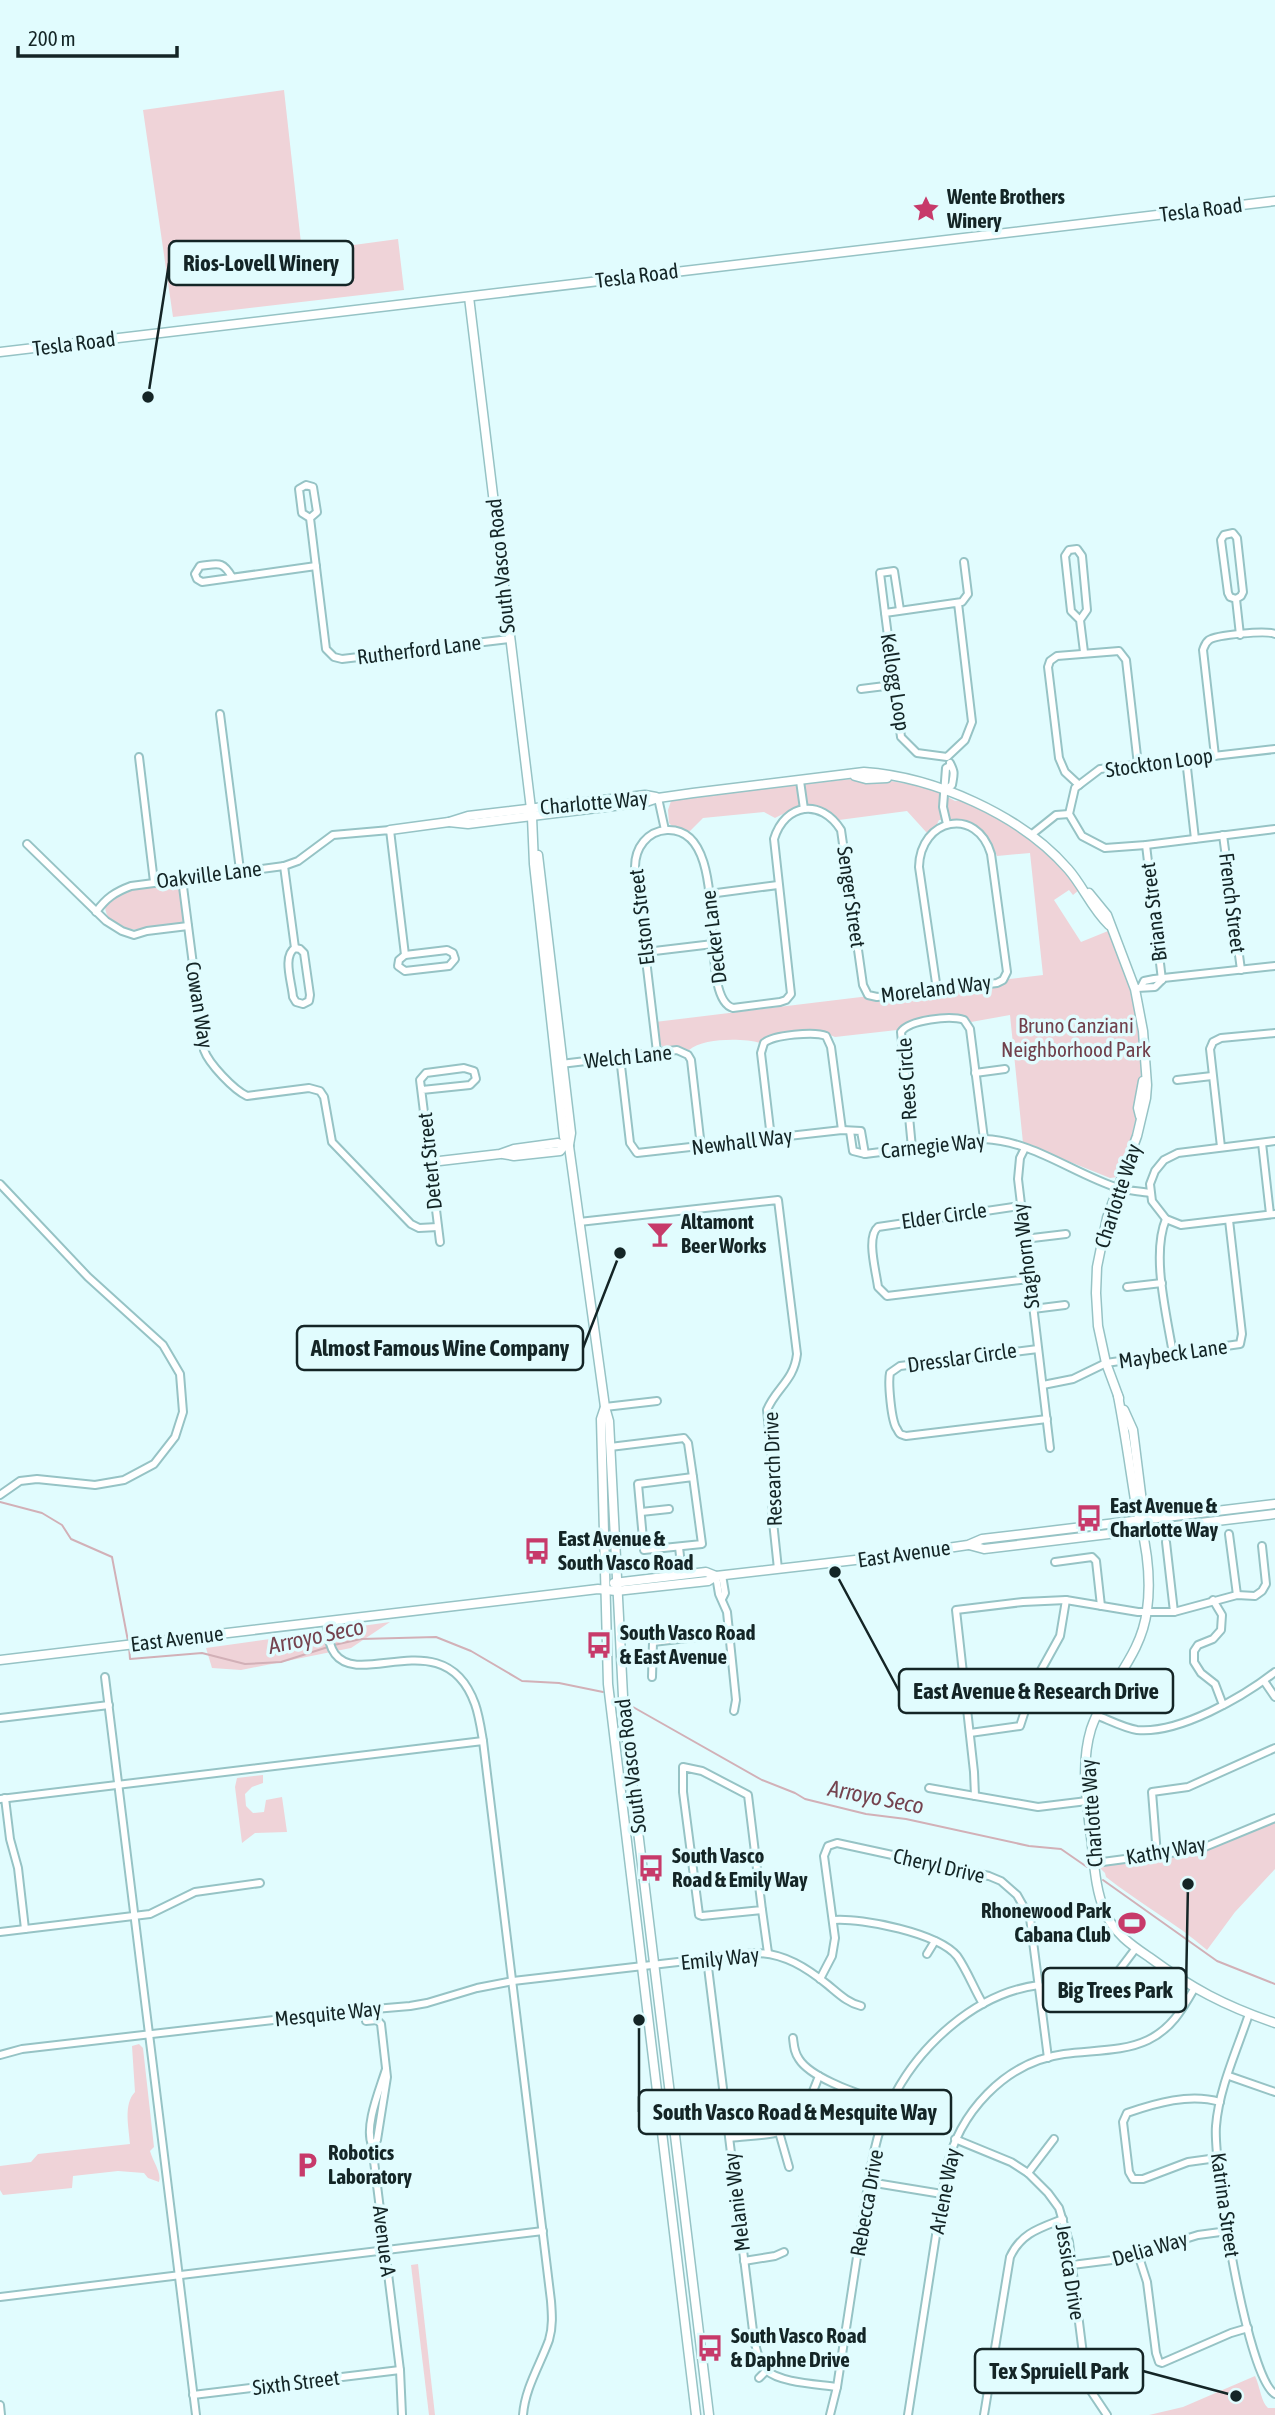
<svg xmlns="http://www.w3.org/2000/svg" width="1275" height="2415" font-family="'Asap Condensed',sans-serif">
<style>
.green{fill:#efd3d8}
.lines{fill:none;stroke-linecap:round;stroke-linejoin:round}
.stream{stroke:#d2b0b7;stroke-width:2}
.street-casing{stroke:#96c3c5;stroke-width:10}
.secondary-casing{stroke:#96c3c5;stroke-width:11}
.street{stroke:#fff;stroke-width:6}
.secondary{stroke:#fff;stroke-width:8}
.labels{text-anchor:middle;stroke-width:7;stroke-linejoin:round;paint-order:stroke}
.poi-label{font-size:21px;font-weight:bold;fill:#142526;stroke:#e1fcfe;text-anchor:start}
.street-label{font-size:21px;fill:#142526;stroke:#e1fcfe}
.park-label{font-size:21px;fill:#703f4b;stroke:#e1fcfe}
.water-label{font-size:23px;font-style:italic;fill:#75434f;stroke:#e1fcfe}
.leader{fill:none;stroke:#142526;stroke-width:2.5}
.callout-dot{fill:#142526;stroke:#e1fcfe;stroke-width:2.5}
.callout{fill:#e1fcfe;stroke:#142526;stroke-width:2.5}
.callout-label{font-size:23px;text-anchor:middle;font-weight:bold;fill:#142526}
</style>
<rect width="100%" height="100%" fill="#e1fcfe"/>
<g class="green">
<polygon points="284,90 302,252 398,239 404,290 173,317 143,110"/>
<path d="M851 779 891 781 931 788 955 801 964 800 1005 820 1032 840 1065 870 1079 890 1073 895 1069 890 1054 900 1081 942 1108 931C1148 1011 1152 1094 1118 1177L1110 1178 1023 1143 1010 1015 971 1022 965 1017 953 1015 906 1022 897 1030 835 1037 820 1031 769 1036 760 1043C743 1038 703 1038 689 1050L680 1048H664L659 1043 655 1022 1043 975 1030 853 997 856C986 826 970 818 939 820L936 826 927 833 907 811 839 820C818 801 798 806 775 818L764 812 703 818 688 833 674 828 669 823 668 810 671 801 678 798Z"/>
<path d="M173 883 182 887 186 917 180 925C158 928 109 940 105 907 122 885 148 886 173 883Z"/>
<polygon points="390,1622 351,1648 241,1670 212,1668 206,1648"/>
<polygon points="263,1775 263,1783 252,1787 245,1794 246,1806 253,1813 264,1812 266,1800 282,1797 287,1832 255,1833 242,1843 235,1787 237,1778"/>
<path d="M1275 1818V1869L1235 1912 1207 1950C1176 1923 1139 1903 1106 1877L1105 1873 1095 1863 1200 1849Z"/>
<path d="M139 2044 143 2048 154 2147 150 2151C153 2162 162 2173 159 2182L148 2178 144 2173 118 2171 73 2176 72 2188 3 2195 0 2190V2166L31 2162 38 2154 130 2144C129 2128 123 2104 135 2092L132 2046Z"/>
<polygon points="418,2264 435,2415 429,2415 411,2265"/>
<path d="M1255 2376C1260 2386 1261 2402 1268 2408H1275V2415H1149L1183 2407Z"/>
</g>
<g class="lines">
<g class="stream">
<polyline points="0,1502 42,1513 62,1525 71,1539 112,1557 128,1641"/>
<polyline points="334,1645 361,1639 436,1637 471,1651 522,1681 559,1683 603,1692"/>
<polyline points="129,1646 130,1659 202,1653 245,1664 281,1662 328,1647"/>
<polyline points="633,1707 762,1780 795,1793 805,1799 866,1814 906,1819 1029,1846 1061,1849 1087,1867"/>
<polyline points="1103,1880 1217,1961 1275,1984"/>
</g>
<defs>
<g id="street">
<polyline points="310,518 302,513 299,489 306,485 313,487 317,512 310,518 326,649 334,657 342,659 509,639"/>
<path d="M232 577C222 560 218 564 200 566L195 574 197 579 202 582 316 566"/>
<polyline points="1236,599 1230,597 1228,593 1221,540 1224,535 1233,533 1237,538 1243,592 1241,596 1236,599 1240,635"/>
<polyline points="958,603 972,722 965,740 947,757 917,753 901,737 885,613 962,602 968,594 964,562"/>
<polyline points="885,613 880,573 894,571 900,610"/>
<polyline points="1080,620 1071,611 1065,556 1069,550 1077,549 1082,556 1087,610 1080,620 1084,652"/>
<polyline points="861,689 893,685"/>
<polyline points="220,714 240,870"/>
<polyline points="1275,749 1100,769 1075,788 1069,814 1082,836 1105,848 1146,845 1275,829"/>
<path d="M1215 756 1203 650C1205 645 1205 643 1209 640 1216 635 1266 630 1275 634"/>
<polyline points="139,757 154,882"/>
<polyline points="1186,759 1195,839"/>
<polyline points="800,781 804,809"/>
<polyline points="1079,785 1065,772 1059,758 1048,667 1050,661 1057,656 1119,651 1126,660 1138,765"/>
<path d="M945 790 952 785C954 773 955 773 950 763"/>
<polyline points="658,798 665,830"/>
<polyline points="947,824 943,807 946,768 950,766"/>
<polyline points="1031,835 1056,815 1069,814"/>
<polyline points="1223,835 1241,970"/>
<polyline points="27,844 106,921 122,931 134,935 147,931 188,926"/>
<polyline points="1146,845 1162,980"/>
<polyline points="284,866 295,948"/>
<path d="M182 879 204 1050C209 1064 234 1090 247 1096L309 1088 320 1091 324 1097 332 1142 411 1224 419 1228 438 1227"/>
<polyline points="709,894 778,885"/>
<path d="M96 912C106 898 115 892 131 886L284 866 298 861 333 835 390 830 405 955"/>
<path d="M295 948 300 949 304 953 310 995 309 1001 303 1004 296 1002 293 997C292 983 282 956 295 948Z"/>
<polygon points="447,950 453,953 455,959 449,966 405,971 398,966 399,960 405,955"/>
<polyline points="646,952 713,944"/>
<polyline points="1141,987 1144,981 1154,979 1275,966"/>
<polyline points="1137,988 1155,987 1162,980"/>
<path d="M657 1052 635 867C635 848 647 831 667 830 736 827 694 997 733 1008L780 1002 786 1000 791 994 774 839C785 803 821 798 841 830L863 985 868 995 877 997 997 983 1003 980 1007 972 991 854C977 806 920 818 919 867L937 990"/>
<polyline points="620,1057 630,1143 637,1153 842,1130 861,1131 865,1154"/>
<polyline points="561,1064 677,1050 688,1055 691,1060 701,1147"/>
<polyline points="975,1073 1005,1069"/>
<polyline points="1177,1080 1212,1076"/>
<polyline points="422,1090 470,1085 476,1079 474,1071 464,1068 426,1073 420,1080 440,1242"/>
<path d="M850 1131 853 1151 865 1154 984 1139C1033 1141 1072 1173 1118 1188 1128 1191 1140 1191 1150 1193"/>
<path d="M771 1138 761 1053 764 1043C773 1035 815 1031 826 1036L831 1047 842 1130"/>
<polyline points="1275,1141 1178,1153 1164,1160 1155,1171 1150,1184 1152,1201 1166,1219 1181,1225 1275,1214"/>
<polyline points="1262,1143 1270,1214"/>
<polyline points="1221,1147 1210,1049 1213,1042 1221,1038 1275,1033"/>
<path d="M912 1148 901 1032C909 1020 950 1015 964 1020L970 1029 984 1139"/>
<polyline points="1025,1148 1020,1158 1018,1179 1050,1448"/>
<polyline points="0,1184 88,1277 163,1345 180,1374 183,1412 175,1437 154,1464 124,1480 95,1485 37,1479 20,1481 0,1495"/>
<path d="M1020 1206 878 1227C866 1237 876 1271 878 1287L887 1296 1029 1279"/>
<path d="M1166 1219C1151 1255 1167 1316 1173 1354"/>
<path d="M579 1222 778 1200 797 1354C794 1381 776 1388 767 1410L775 1487 772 1512 778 1569"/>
<polyline points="1024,1239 1066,1234"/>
<polyline points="1127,1287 1162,1283"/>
<polyline points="1033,1309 1065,1305"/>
<path d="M1038 1349 900 1366 890 1373C888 1382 891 1421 897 1429 900 1435 900 1434 906 1436L1047 1419"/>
<polyline points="1043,1385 1073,1379 1106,1363 1240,1344 1242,1334 1229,1220"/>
<polyline points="605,1407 657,1401"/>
<polyline points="610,1447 684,1438 688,1443 693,1477"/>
<polygon points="693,1477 702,1544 644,1550 638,1484"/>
<polyline points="641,1512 669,1509"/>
<polyline points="1229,1534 1237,1595"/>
<polyline points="1166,1542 1174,1612"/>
<polyline points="679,1547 682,1574"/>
<polyline points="1055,1562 1092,1557 1096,1561 1101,1606"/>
<polyline points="716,1576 719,1594 727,1612 736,1700 734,1711"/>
<polyline points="722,1599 725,1593 722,1575"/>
<polyline points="1213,1600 1222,1615 1221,1630 1213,1639 1198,1645 1194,1651 1194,1662 1201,1673 1215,1684 1223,1705"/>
<path d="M326 1622C328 1632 328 1645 335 1654 361 1689 445 1621 475 1704 479 1715 481 1729 483 1741L551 2301C552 2314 553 2327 549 2340 540 2365 525 2388 523 2415"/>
<polyline points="105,1677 196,2415"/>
<polyline points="652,1677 653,1642 730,1633"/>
<polyline points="1264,1681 1275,1697"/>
<path d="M1096 1715C1109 1720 1124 1728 1137 1730 1179 1734 1243 1697 1275 1672"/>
<polyline points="0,1718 109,1705"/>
<polyline points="970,1733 1020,1726 1034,1683 1060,1636 1066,1600"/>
<polygon points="683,1767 702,1771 748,1795 762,1910 702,1916 699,1915 683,1792"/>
<polyline points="929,1788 1038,1807 1087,1801"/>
<polyline points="975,1796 974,1772 956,1610 1023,1602 1066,1600 1138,1612 1174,1612 1237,1595 1255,1596 1262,1591 1266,1584 1262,1546"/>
<polyline points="5,1798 10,1839 18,1868 25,1929"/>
<polyline points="0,1799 483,1741"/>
<polyline points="1157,1855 1152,1792 1188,1787 1275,1748"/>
<polyline points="1095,1863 1200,1849 1275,1818"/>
<polyline points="762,1910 768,1953"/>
<path d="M834 1920C863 1918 938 1933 957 1956 967 1970 974 1989 983 2004"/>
<polyline points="0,1932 150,1914 195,1892 260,1883"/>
<polyline points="927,1954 935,1941"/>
<path d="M707 1959 754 2339C756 2349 759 2362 766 2370 780 2383 818 2384 837 2387"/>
<polyline points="820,1979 832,1956 835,1938 824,1856 828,1846 837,1843 989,1876 1001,1881 1017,1895 1030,1918 1048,2058"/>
<polyline points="1108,1985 1136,1948"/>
<path d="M1249 2014C1237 2050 1219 2088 1216 2126 1213 2164 1247 2377 1275 2394"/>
<polyline points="366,2021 377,2020 381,2024 387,2077 377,2140 372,2145"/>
<path d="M793 2038C794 2046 794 2052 799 2059 812 2080 866 2096 890 2105"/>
<path d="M0 2055 22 2049 351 2011 410 2006 427 2003 477 1988 513 1981 756 1953C784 1953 807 1968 828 1985 839 1994 848 2003 861 2006"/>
<path d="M386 2069C380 2089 364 2126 372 2145L400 2370 402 2415"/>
<polyline points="1229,2076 1275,2092"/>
<polyline points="779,2132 789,2167"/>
<path d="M730 2138C743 2136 767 2136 779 2132 803 2124 811 2096 819 2076"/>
<polyline points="955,2139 1011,2162 1028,2173 1048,2193 1059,2208 1069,2242 1086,2378 1091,2391 1107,2415"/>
<path d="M1217 2158 1188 2162 1143 2179H1133L1129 2172 1123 2122 1127 2113C1156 2103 1190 2093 1220 2102"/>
<polyline points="1028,2173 1054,2139"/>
<polyline points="869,2182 942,2194"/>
<polyline points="1138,2254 1147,2282 1156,2353 1159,2362 1162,2363 1231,2333 1248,2328"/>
<polyline points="744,2261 775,2256 784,2252"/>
<polyline points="1072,2265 1120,2259 1198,2235 1228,2231"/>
<polyline points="0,2297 543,2231"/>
<polyline points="989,2374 1007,2378"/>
<polyline points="759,2378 767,2370"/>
<polyline points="193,2395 400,2370"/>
<polyline points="0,2405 1,2415"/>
<path d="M830 2415 837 2387C846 2331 854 2274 863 2218 869 2180 873 2139 890 2104 917 2047 975 1993 1039 1985"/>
<path d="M908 2415 946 2171C958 2113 1005 2062 1064 2054 1092 2050 1123 2052 1148 2040 1171 2029 1182 2010 1194 1989"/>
<path d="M984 2415 1010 2257C1021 2233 1040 2228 1063 2219"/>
</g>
<g id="secondary">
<polyline points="469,297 532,817 534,864 564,1137 569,1146 605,1407 609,1421 624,1716 709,2415"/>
<polyline points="0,352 1275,201"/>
<polyline points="855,776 866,779 887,778"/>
<path d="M449 822 468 824 646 802 658 798 693 793 864 772C935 777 1021 815 1068 869 1083 886 1092 909 1109 925"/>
<polyline points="390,830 449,822 468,816 645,795 656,797"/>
<polyline points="538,855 571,1133 569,1145"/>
<polyline points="1089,893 1107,915 1135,989 1143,1031 1147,1085 1146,1098 1137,1136 1107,1218 1097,1267 1096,1293 1098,1326 1106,1363 1119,1398"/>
<polyline points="1140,1116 1138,1108 1143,1081"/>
<polyline points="503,1154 514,1156 560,1151 564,1146"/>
<polyline points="431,1162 500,1154 514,1149 558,1143 569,1146"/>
<path d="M1118 1396C1125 1432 1130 1469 1136 1506 1137 1511 1139 1516 1140 1521 1147 1549 1151 1582 1147 1610 1141 1658 1106 1685 1091 1729 1081 1762 1086 1796 1090 1829 1094 1856 1094 1887 1105 1912 1114 1933 1131 1945 1149 1957 1191 1988 1225 2006 1275 2023"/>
<polyline points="605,1407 601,1419 608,1684 696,2415"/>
<polyline points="1124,1410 1133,1430 1143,1510 1140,1520"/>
<polyline points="969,1545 984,1549 1275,1514"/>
<polyline points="614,1583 706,1572 716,1576"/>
<polyline points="0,1660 598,1589 616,1591 708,1581 716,1576 907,1554 968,1545 982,1539 1275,1504"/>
</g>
</defs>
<use href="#street" class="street-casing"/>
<use href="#secondary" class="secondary-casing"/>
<use href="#street" class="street"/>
<use href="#secondary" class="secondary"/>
</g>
<defs>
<symbol id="sight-bare" viewBox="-9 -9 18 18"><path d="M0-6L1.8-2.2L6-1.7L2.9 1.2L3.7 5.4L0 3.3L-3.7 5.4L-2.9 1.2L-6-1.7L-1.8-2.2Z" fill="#c73a6a" stroke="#e1fcfe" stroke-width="2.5" paint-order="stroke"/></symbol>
<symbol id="bar-bare" viewBox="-9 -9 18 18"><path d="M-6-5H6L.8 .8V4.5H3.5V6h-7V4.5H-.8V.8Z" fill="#c73a6a" stroke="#e1fcfe" stroke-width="2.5" paint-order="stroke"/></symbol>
<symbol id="bus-bare" viewBox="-9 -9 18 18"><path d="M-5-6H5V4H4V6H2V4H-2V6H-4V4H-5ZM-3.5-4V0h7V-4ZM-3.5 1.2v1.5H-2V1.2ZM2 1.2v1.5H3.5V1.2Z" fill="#c73a6a" stroke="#e1fcfe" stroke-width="2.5" paint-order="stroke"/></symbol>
<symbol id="stadium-bare" viewBox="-9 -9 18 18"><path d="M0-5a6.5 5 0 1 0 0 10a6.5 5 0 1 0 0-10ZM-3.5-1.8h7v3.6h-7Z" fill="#c73a6a" stroke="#e1fcfe" stroke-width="2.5" paint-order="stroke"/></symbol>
<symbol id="parking-bare" viewBox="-9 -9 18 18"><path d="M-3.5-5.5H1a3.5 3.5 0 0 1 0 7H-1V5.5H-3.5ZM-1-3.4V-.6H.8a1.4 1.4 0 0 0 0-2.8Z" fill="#c73a6a" stroke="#e1fcfe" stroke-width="2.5" paint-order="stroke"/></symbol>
</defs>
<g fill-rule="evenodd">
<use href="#sight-bare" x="907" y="190" width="38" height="38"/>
<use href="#bar-bare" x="641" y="1215" width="38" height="38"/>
<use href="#bus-bare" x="1070" y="1499" width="38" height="38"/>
<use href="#bus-bare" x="518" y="1532" width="38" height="38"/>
<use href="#bus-bare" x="580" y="1626" width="38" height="38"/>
<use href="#bus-bare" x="632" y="1849" width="38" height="38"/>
<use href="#stadium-bare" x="1113" y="1904" width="38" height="38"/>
<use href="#parking-bare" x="288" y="2146" width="38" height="38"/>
<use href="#bus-bare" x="691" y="2329" width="38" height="38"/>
</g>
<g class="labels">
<g class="poi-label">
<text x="947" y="204">Wente Brothers<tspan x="947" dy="24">Winery</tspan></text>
<text x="681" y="1229">Altamont<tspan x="681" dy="24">Beer Works</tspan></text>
<text x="1110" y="1513">East Avenue &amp;<tspan x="1110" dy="24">Charlotte Way</tspan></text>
<text x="558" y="1546">East Avenue &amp;<tspan x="558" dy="24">South Vasco Road</tspan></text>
<text x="620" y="1640">South Vasco Road<tspan x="620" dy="24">&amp; East Avenue</tspan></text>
<text x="672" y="1863">South Vasco<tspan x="672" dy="24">Road &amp; Emily Way</tspan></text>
<text x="1111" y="1918" text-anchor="end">Rhonewood Park<tspan x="1111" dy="24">Cabana Club</tspan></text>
<text x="328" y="2160">Robotics<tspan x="328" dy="24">Laboratory</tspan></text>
<text x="731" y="2343">South Vasco Road<tspan x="731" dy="24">&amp; Daphne Drive</tspan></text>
</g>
<g class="street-label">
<text transform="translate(1201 210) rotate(-7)" y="7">Tesla Road</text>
<text transform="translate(637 276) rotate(-7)" y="7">Tesla Road</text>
<text transform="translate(74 344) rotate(-7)" y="7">Tesla Road</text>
<text transform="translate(501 566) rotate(-96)" y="7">South Vasco Road</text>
<text transform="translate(419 650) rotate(-7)" y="7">Rutherford Lane</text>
<text transform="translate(895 682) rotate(81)" y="7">Kellogg Loop</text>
<text transform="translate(1159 763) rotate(-8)" y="7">Stockton Loop</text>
<text transform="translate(594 803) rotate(-5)" y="7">Charlotte Way</text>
<text transform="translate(209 875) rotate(-7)" y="7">Oakville Lane</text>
<text transform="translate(851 897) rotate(82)" y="7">Senger Street</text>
<text transform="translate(1232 903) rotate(83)" y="7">French Street</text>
<text transform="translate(1154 912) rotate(-97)" y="7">Briana Street</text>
<text transform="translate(642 917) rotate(-97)" y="7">Elston Street</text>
<text transform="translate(714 937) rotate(-97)" y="7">Decker Lane</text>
<text transform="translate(936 989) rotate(-7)" y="7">Moreland Way</text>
<text transform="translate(199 1005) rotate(81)" y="7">Cowan Way</text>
<text transform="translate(628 1057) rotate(-6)" y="7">Welch Lane</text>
<text transform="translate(907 1079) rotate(-94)" y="7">Rees Circle</text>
<text transform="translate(742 1142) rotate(-7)" y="7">Newhall Way</text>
<text transform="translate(933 1146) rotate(-6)" y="7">Carnegie Way</text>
<text transform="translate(430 1161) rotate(-96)" y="7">Detert Street</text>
<text transform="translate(1118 1196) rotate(-72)" y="7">Charlotte Way</text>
<text transform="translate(944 1216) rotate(-8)" y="7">Elder Circle</text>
<text transform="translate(1026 1256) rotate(-97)" y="7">Staghorn Way</text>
<text transform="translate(1173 1354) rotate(-8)" y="7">Maybeck Lane</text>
<text transform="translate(962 1358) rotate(-8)" y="7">Dresslar Circle</text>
<text transform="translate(773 1469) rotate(-92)" y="7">Research Drive</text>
<text transform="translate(904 1554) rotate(-8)" y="7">East Avenue</text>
<text transform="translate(177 1639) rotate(-7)" y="7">East Avenue</text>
<text transform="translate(631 1766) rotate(-97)" y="7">South Vasco Road</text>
<text transform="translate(1092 1813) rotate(-94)" y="7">Charlotte Way</text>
<text transform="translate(1166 1851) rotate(-10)" y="7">Kathy Way</text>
<text transform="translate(939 1866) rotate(13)" y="7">Cheryl Drive</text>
<text transform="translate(720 1959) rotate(-6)" y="7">Emily Way</text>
<text transform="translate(328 2014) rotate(-6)" y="7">Mesquite Way</text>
<text transform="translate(945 2191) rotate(-79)" y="7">Arlene Way</text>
<text transform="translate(737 2202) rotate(-97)" y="7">Melanie Way</text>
<text transform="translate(867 2203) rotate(-80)" y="7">Rebecca Drive</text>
<text transform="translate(1225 2205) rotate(82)" y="7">Katrina Street</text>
<text transform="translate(384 2241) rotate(83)" y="7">Avenue A</text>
<text transform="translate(1150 2249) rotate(-16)" y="7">Delia Way</text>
<text transform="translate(1070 2272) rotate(81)" y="7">Jessica Drive</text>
<text transform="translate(296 2383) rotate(-7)" y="7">Sixth Street</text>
</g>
<g class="park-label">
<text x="1076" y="1033">Bruno Canziani<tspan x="1076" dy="24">Neighborhood Park</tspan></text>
</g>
<g class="water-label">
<text transform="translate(316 1636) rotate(-12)" y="8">Arroyo Seco</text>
<text transform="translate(876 1797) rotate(11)" y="8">Arroyo Seco</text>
</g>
</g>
<path class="leader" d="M148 397L169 263M620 1253L583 1348M835 1572L899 1691M1188 1884L1186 1990M639 2020L639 2112M1236 2396L1143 2371"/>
<g class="callout-dot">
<circle cx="148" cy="397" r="7"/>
<circle cx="620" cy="1253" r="7"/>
<circle cx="835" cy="1572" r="7"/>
<circle cx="1188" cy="1884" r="7"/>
<circle cx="639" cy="2020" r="7"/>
<circle cx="1236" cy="2396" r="7"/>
</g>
<g class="callout">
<rect x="169" y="241" width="184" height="44" rx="7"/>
<rect x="297" y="1326" width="286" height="44" rx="7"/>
<rect x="899" y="1669" width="274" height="44" rx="7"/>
<rect x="1043" y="1968" width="143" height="44" rx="7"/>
<rect x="639" y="2090" width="312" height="44" rx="7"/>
<rect x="975" y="2349" width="168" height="44" rx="7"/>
</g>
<g class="callout-label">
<text x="261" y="271">Rios-Lovell Winery</text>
<text x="440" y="1356">Almost Famous Wine Company</text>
<text x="1036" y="1699">East Avenue &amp; Research Drive</text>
<text x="1115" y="1998">Big Trees Park</text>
<text x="795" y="2120">South Vasco Road &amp; Mesquite Way</text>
<text x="1059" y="2379">Tex Spruiell Park</text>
</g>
<path d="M18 46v10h159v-10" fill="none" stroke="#142526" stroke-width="3.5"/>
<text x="28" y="46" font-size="21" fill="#142526" stroke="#e1fcfe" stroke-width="5" paint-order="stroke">200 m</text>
</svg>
